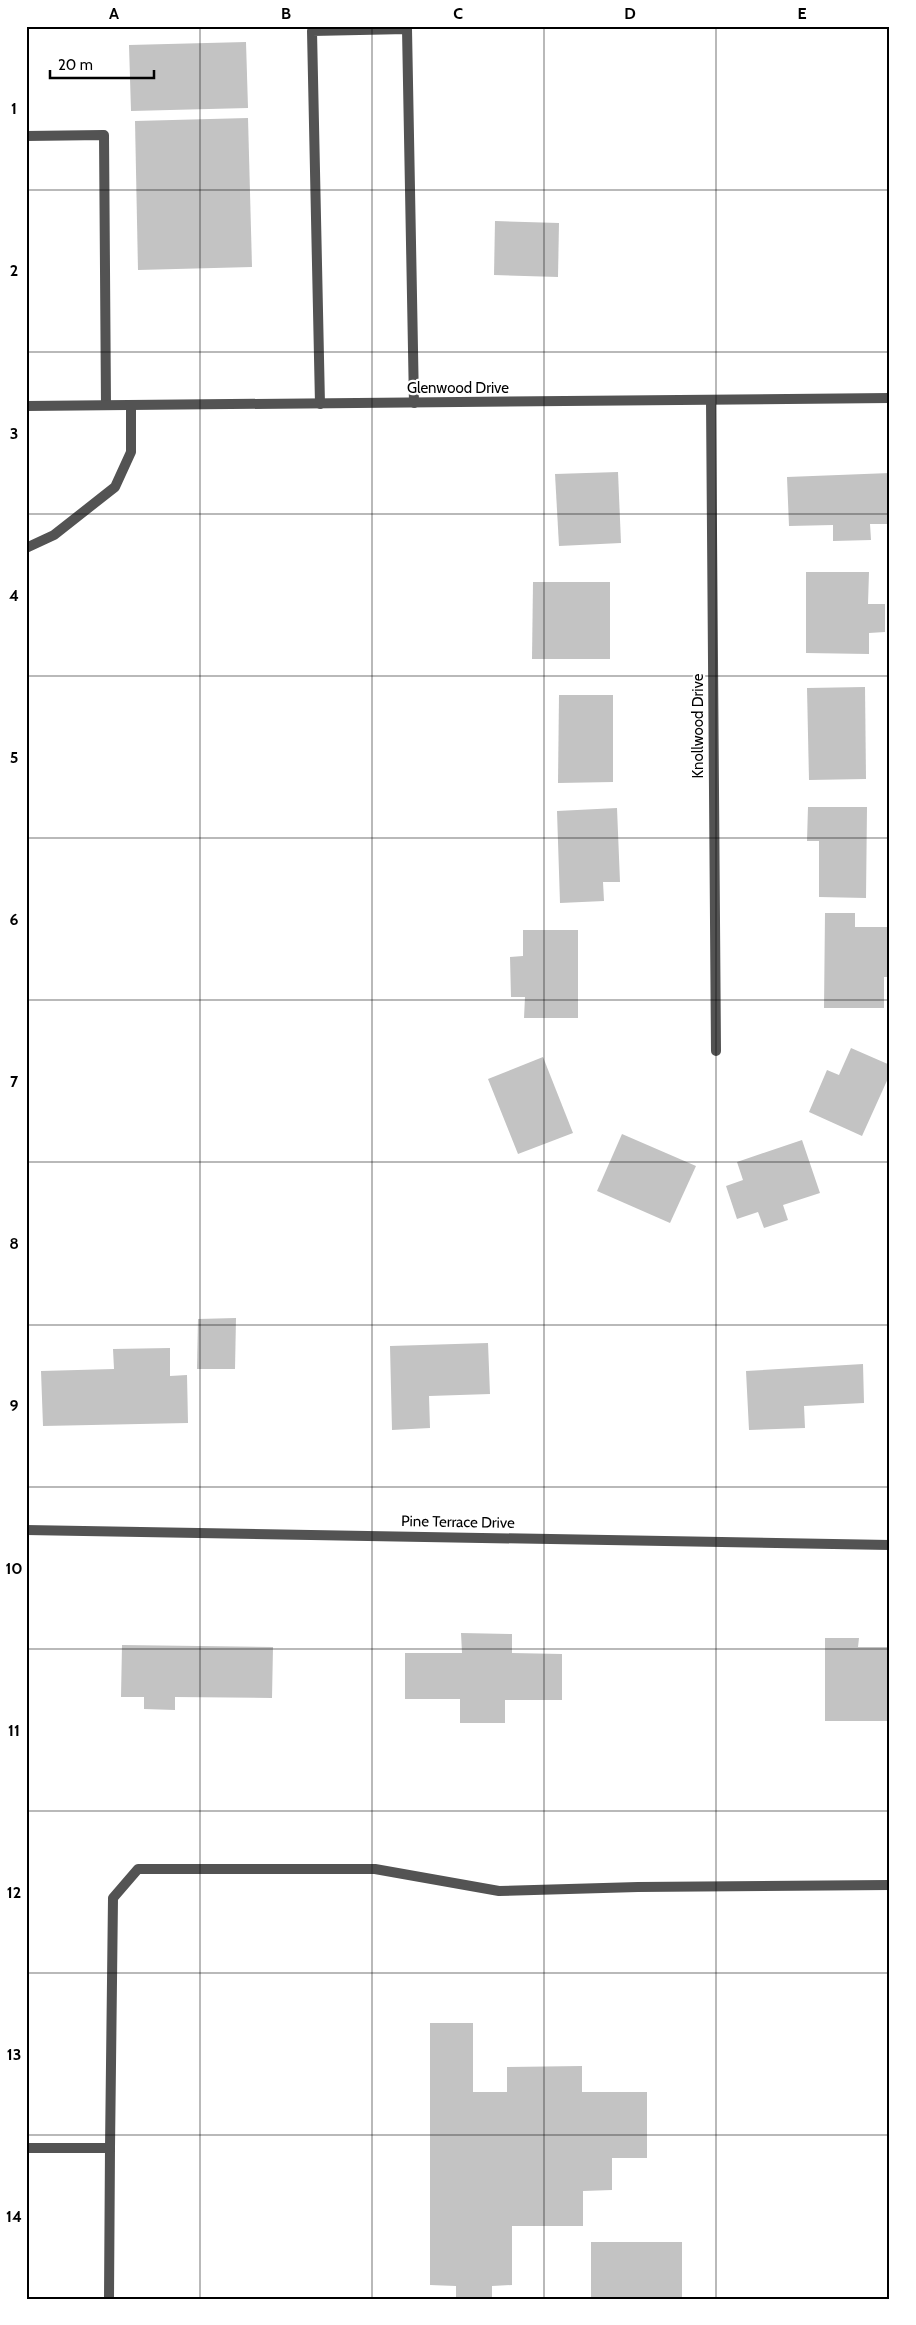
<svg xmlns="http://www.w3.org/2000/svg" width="916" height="2325" font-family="Cabin,sans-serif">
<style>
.building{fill:#c3c3c3}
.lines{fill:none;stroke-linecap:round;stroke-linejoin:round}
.service{stroke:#535353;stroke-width:10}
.minor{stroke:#535353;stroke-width:10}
.grid{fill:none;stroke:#000;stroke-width:1;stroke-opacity:0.55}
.labels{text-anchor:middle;stroke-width:4.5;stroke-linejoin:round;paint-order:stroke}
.street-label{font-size:15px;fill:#000;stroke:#fff}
.neatline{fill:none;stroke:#000;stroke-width:2}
.grid-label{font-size:16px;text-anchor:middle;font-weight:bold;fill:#000}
</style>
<rect width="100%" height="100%" fill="#fff"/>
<g class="building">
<polygon points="246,42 248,108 131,111 129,45"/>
<polygon points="248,118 252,267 138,270 135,121"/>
<polygon points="495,221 559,223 558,277 494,275"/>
<polygon points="618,472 621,543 559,546 555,474"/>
<polygon points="890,473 890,524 870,524 871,540 833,541 833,525 789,526 787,477"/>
<polygon points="806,572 869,572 868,604 885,604 885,632 869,633 869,654 806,653"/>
<polygon points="533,582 610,582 610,659 532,659"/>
<polygon points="865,687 866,779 809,780 807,688"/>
<polygon points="559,695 613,695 613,782 558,783"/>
<polygon points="808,807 867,807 866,898 819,897 819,841 807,841"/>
<polygon points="617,808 620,882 603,882 604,901 560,903 557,811"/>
<polygon points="825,913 855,913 855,927 890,927 890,977 884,977 884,1008 824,1008"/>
<polygon points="523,930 578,930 578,1018 524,1018 525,997 511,997 510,957 523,956"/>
<polygon points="851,1048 890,1065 890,1074 862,1136 809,1112 827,1070 839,1075"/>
<polygon points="543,1057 573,1133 518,1154 488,1079"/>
<polygon points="622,1134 696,1166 670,1223 597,1191"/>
<polygon points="802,1140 820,1193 783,1205 788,1220 764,1228 758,1212 737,1219 726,1186 743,1180 737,1162"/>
<polygon points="236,1318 235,1369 197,1369 198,1319"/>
<polygon points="488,1343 490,1394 429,1396 430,1428 392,1430 390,1346"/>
<polygon points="170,1348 170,1376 187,1375 188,1423 43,1426 41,1371 114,1369 113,1349"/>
<polygon points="863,1364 864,1403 804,1406 805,1428 749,1430 746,1371"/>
<polygon points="461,1633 512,1634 512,1653 562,1654 562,1700 505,1700 505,1723 460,1723 460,1699 405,1699 405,1653 462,1653"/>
<polygon points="825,1638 859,1638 858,1647 890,1647 890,1721 825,1721"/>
<polygon points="122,1645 273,1647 272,1698 175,1697 175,1710 144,1709 144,1697 121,1697"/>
<polygon points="430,2023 473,2023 473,2092 507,2092 507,2067 582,2066 582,2092 647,2092 647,2158 612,2158 612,2190 583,2191 583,2226 512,2226 512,2285 492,2286 492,2299 456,2299 456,2286 430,2285"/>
<rect x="591" y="2242" width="91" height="57"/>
</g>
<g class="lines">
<g class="service">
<polyline points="26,136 104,135 106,405"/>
<polyline points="320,404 312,31 407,29 414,403"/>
<polyline points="26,548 54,535 115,487 131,452 131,405"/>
<polyline points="26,2148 110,2148 109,2299"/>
<polyline points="110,2148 113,1898 138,1869 375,1869 499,1891 638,1887 890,1885"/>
</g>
<g class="minor">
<polyline points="711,401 716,1051"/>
<polyline points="26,406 890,398"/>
<polyline points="26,1530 890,1545"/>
</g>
</g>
<path class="grid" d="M200 26V2299M372 26V2299M544 26V2299M716 26V2299M26 190H890M26 352H890M26 514H890M26 676H890M26 838H890M26 1000H890M26 1162H890M26 1325H890M26 1487H890M26 1649H890M26 1811H890M26 1973H890M26 2135H890"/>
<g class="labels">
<g class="street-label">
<text x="458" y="393">Glenwood Drive</text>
<text transform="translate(698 726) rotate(-90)" y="5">Knollwood Drive</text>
<text transform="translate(458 1522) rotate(1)" y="5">Pine Terrace Drive</text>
</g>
</g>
<rect width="916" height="2325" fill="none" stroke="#ffffff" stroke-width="55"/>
<path d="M50 70v8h104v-8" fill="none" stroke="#000000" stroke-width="2.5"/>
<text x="58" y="70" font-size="15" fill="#000000" stroke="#ffffff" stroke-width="4" paint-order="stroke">20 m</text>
<rect x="28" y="28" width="860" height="2270" class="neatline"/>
<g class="grid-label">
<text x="114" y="19">A</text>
<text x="286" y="19">B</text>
<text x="458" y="19">C</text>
<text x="630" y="19">D</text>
<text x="802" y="19">E</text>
<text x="14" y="114">1</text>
<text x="14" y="276">2</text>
<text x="14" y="439">3</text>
<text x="14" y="601">4</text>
<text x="14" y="763">5</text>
<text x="14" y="925">6</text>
<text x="14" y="1087">7</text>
<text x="14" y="1249">8</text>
<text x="14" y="1411">9</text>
<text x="14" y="1574">10</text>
<text x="14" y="1736">11</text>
<text x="14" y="1898">12</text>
<text x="14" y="2060">13</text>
<text x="14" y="2222">14</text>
</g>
</svg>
